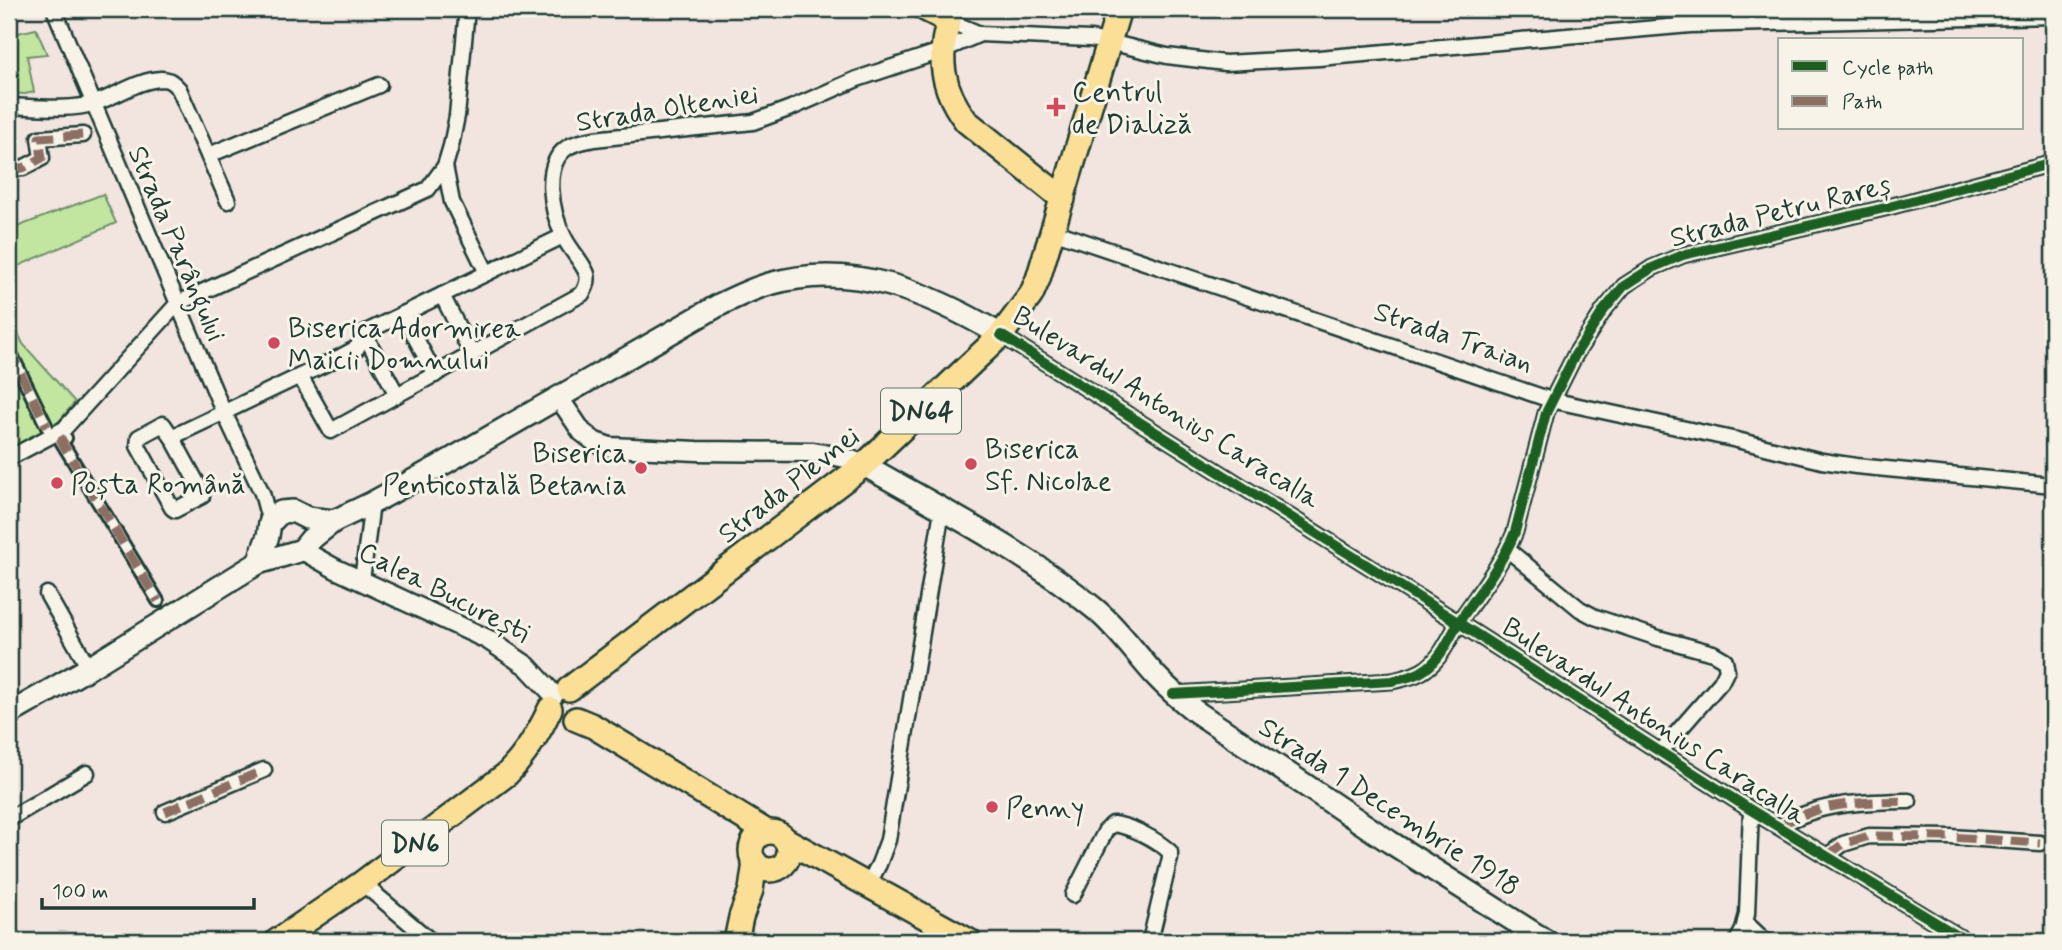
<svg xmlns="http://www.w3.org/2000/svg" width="2062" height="950" font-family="Mynerve,sans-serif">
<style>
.green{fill:#c2e6a0;stroke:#70926a;stroke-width:2}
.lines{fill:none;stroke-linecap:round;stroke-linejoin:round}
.pedestrian-casing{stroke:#1f3d34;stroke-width:16}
.minor-casing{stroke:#1f3d34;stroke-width:19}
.tertiary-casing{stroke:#1f3d34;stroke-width:23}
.secondary-casing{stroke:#1f3d34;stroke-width:26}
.primary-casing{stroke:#1f3d34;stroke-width:28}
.pedestrian{stroke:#f7f3e8;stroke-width:10}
.minor{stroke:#f7f3e8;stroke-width:14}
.tertiary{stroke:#f7f3e8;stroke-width:18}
.secondary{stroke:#f7f3e8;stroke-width:21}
.primary{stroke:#fbdf96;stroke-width:23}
.quiet{stroke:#8d6e63;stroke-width:9;stroke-dasharray:18 9;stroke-linecap:butt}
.cycleway-casing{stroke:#f7f3e8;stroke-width:15}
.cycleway{stroke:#1b5e20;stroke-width:10}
.poi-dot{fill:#d1495b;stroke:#f7f3e8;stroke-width:2.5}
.labels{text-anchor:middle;stroke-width:6;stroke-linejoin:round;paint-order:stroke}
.shield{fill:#f7f3e8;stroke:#60746a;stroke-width:2}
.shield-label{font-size:26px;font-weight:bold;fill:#1f3d34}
.poi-label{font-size:28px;fill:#1f3d34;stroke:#f7f3e8;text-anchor:start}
.street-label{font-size:28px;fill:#1f3d34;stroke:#f7f3e8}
</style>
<rect width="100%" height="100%" fill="#f2e4df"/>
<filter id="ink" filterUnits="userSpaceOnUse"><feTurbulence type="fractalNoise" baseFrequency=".0143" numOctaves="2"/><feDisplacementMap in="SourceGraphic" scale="14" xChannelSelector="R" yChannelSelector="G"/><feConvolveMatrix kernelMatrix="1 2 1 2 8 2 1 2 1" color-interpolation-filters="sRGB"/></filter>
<g filter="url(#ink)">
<g class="green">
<polygon points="36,29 47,54 27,56 34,92 25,94 9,93 9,35"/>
<polygon points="103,194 116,223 9,270 9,230"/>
<polygon points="9,313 23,344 75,402 55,426 9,450"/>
</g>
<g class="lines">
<defs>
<g id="pedestrian">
<polyline points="9,349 47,427"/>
<polyline points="66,438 61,441 158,601"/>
</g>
<g id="minor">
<polyline points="54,9 221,406 262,493 270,523"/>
<polyline points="952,9 949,21 980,34 1090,39 1109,42 1167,56 1225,63 1319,58 1690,25 2053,16"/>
<path d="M9 106C35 107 71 111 95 103 117 96 138 80 161 79 170 79 173 83 179 89L228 201"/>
<polyline points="209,155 379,85"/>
<polyline points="445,166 452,202 487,273"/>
<polyline points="9,169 23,168 42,158 39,138 83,135"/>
<polyline points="1053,231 1551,400 1737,440 1822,461 1856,466 2053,485"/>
<polyline points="442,295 472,355"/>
<polyline points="403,314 435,375"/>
<polyline points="364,333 397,395"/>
<polyline points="1001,335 1459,623 1751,810 1966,941"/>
<path d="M300 376 331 431 582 294C586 288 589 282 587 274 582 261 570 250 564 237 552 214 541 164 568 147 576 142 585 141 594 139L753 122 791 108 857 79 941 51 980 34"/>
<polygon points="163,424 172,437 202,492 202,496 175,510 172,508 138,446 139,437"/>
<polyline points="172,437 342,356 357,348 364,333 563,236"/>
<polyline points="9,458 64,429 178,303 428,189 445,166 451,146 457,116 467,9"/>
<polyline points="1508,550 1580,609 1595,617 1658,638 1713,653 1725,660 1727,670 1721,682 1660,752"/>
<polyline points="362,580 372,503"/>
<polyline points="47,594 89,668"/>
<path d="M1173 694 1392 681C1404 678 1417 676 1427 668 1443 656 1450 636 1461 619 1480 591 1502 564 1515 532L1546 413 1575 355 1604 310 1624 286 1652 268 1683 255 1885 208 2053 163"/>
<polyline points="165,812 264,770"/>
<polyline points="9,819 87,773"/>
<path d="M1779 827C1817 802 1865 802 1909 801"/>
<polyline points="1827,856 1843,844 1869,836 1951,837 2040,843"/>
<polyline points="362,883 431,941"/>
<polyline points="868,885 879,864 888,840 942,510"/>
<path d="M1073 895 1106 830 1113 824C1131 826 1156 839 1170 852V858L1150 941"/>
<polyline points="1745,922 1765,941"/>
<polyline points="9,932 14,941"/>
<polyline points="1737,941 1743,930 1747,914 1751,810"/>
</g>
<g id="tertiary">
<polyline points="559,398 582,432 595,442 610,447 697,451 813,452 846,458 864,465"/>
<polyline points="302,550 336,569 487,639 527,666 554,695"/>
</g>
<g id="secondary">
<path d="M864 465C941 509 1027 553 1095 609 1118 628 1135 653 1155 675 1168 689 1181 700 1195 711L1390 842 1546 941"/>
<polyline points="258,563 268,536 270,523 281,512 293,511 307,518 334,521"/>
<path d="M9 714 89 668 258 563 302 550 311 539 334 521 372 503 436 468 719 305C735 297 752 289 769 284 853 260 930 293 1001 335"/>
</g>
<g id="primary">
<path d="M925 9 949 21C937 58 942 90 966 121L1063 199"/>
<polyline points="569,689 864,465 1001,335 1031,295 1038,279 1119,9"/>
<polyline points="576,719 593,726 767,832"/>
<circle cx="770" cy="851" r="19"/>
<polyline points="786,840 969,941"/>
<path d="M277 941 362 883 507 774C526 755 539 733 550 709"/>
<polyline points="736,941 741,917 751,890 755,862"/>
</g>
</defs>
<use href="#pedestrian" class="pedestrian-casing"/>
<use href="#minor" class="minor-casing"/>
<use href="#tertiary" class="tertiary-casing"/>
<use href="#secondary" class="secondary-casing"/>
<use href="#primary" class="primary-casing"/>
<use href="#pedestrian" class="pedestrian"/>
<use href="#minor" class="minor"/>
<use href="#tertiary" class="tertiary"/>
<use href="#secondary" class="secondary"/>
<use href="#primary" class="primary"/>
<g class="quiet">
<polyline points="9,169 23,168 42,158 39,138 83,135"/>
<polyline points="9,349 47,427"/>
<polyline points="66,438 61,441 158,601"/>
<polyline points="165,812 264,770"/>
<path d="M1779 827C1817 802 1865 802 1909 801"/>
<polyline points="1827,856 1843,844 1869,836 1951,837 2040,843"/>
</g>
<defs>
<g id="cycleway">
<polyline points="1001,335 1459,623 1751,810 1966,941"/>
<path d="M1173 694 1392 681C1404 678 1417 676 1427 668 1443 656 1450 636 1461 619 1480 591 1502 564 1515 532L1546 413 1575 355 1604 310 1624 286 1652 268 1683 255 1885 208 2053 163"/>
</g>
</defs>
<use href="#cycleway" class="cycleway-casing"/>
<use href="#cycleway" class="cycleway"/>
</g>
</g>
<g class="poi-dot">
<path d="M1052.5 96.5h7v7h7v7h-7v7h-7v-7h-7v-7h7z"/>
<circle cx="274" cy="343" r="7"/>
<circle cx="971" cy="464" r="7"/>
<circle cx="641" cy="468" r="7"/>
<circle cx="57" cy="483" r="7"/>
<circle cx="992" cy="807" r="7"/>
</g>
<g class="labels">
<g class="shield">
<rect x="881" y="388.5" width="80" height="45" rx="5"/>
<rect x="382" y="820.5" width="66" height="45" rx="5"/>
</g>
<g class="shield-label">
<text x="921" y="420">DN64</text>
<text x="415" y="852">DN6</text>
</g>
<g class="poi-label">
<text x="1072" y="101">Centrul<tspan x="1072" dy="32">de Dializă</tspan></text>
<text x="288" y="337">Biserica Adormirea<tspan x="288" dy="32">Maicii Domnului</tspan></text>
<text x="985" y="458">Biserica<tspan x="985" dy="32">Sf. Nicolae</tspan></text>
<text x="627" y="462" text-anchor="end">Biserica<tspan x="627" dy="32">Penticostală Betania</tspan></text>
<text x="71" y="493">Poșta Română</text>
<text x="1006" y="817">Penny</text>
</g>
<g class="street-label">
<text transform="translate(667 107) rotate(-9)" y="10">Strada Olteniei</text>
<text transform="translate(1780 210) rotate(-14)" y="10">Strada Petru Rareș</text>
<text transform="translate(178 243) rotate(67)" y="10">Strada Parângului</text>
<text transform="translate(1454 336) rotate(19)" y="10">Strada Traian</text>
<text transform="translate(1167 406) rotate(32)" y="10">Bulevardul Antonius Caracalla</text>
<text transform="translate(788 484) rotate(-38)" y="10">Strada Plevnei</text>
<text transform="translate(445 591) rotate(27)" y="10">Calea București</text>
<text transform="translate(1655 720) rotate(33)" y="10">Bulevardul Antonius Caracalla</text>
<text transform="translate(1390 806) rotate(33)" y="10">Strada 1 Decembrie 1918</text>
</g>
</g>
<rect width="2062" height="950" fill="none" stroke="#f7f3e8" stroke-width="35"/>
<rect x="18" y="18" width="2027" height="915" fill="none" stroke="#1f3d34" stroke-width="2.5" filter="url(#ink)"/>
<rect x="1778" y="38" width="245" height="91" fill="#f7f3e8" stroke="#a1aaa0" stroke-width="2"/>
<rect x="1792" y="61" width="35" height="10" fill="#1b5e20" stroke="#a1aaa0" stroke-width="2"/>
<text x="1842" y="74" font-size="21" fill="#1f3d34">Cycle path</text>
<rect x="1792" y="96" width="35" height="10" fill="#8d6e63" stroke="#a1aaa0" stroke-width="2"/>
<text x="1842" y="108" font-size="21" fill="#1f3d34">Path</text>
<path d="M42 898v10h212v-10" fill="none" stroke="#1f3d34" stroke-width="3.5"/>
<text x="52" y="898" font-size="21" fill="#1f3d34" stroke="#f7f3e8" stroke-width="5" paint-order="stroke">100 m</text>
</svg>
